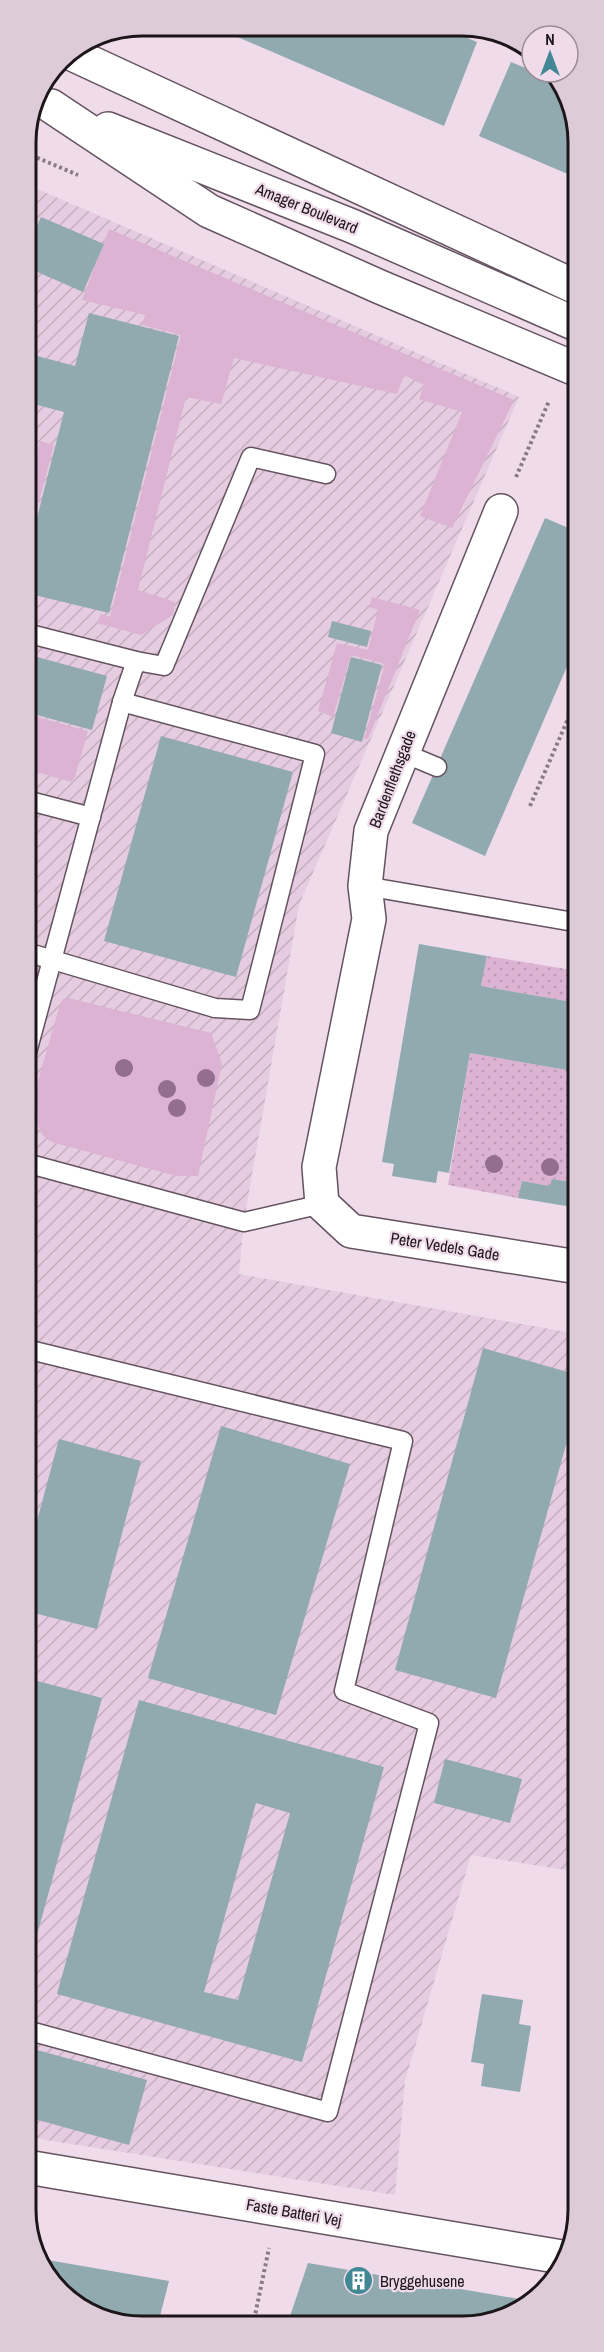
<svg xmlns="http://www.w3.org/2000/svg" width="604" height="2352" font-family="'Archivo Narrow',sans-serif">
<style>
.industrial{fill:url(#industrial-furrows)}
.grass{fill:#dcb3d3}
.park{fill:url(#park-dots)}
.building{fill:#90aaaf;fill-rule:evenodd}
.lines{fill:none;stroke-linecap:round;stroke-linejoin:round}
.service-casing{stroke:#645360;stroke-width:21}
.minor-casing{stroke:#645360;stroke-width:36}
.tertiary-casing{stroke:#645360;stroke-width:36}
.path{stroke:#897b85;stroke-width:4;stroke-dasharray:3 3;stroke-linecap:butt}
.service{stroke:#fff;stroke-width:18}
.minor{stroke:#fff;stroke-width:33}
.tertiary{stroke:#fff;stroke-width:33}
.tree{fill:#936f8d}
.labels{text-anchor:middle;stroke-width:4.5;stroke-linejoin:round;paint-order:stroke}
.street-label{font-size:16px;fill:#1c151a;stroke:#efdbea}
.poi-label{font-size:16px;fill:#1c151a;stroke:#efdbea;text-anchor:start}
.rim{fill:none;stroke:#1c151a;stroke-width:3}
</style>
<defs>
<pattern id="industrial-furrows" width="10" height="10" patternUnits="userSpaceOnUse" patternTransform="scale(1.5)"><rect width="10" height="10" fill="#e6cce0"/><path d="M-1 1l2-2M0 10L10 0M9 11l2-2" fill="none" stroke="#c5aec0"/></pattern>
<pattern id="park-dots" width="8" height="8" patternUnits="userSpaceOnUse" patternTransform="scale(1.5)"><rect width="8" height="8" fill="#dcb3d3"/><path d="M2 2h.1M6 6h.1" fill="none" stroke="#bc99b5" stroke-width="1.8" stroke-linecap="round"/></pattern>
</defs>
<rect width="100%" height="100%" fill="#efdbea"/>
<polygon class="industrial" points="26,184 519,397 299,905 244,1221 239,1274 578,1334 578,1872 471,1855 405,2081 395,2195 27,2137"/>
<g class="grass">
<polygon points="109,229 514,400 452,528 420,516 462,412 419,399 424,385 404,375 397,394 234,358 221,404 186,397 138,590 175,602 173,615 141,635 97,623 101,614 110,617 181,335 142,325 145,315 82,300"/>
<polygon points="40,441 54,445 26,550 26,495"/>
<polygon points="372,597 420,610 368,739 364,739 385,664 351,655 333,717 318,711 337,643 368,650 378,610 369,607"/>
<polygon points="26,714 88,731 75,777 71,782 26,769"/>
<path d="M68 998 211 1033 222 1064 198 1176H176L55 1143C40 1138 36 1126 38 1111L30 1109 60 1004 63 999Z"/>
</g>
<g class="park">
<polygon points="487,956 578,971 578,1003 481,986"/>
<polygon points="470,1053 578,1072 578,1183 553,1179 550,1186 522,1181 518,1198 448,1185"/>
</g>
<g class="building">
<polygon points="228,26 444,28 477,42 444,126 226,32"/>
<polygon points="511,62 555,80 577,127 577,178 479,136"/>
<polygon points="41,217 104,244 83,292 26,267 26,252"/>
<polygon points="89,313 179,336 109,613 26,593 26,561 64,412 26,402 26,353 75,366"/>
<polygon points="545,518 578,532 578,641 485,856 412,823"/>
<polygon points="332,621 371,631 367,647 328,637"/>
<polygon points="26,654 107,676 92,730 26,712"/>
<polygon points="351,657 382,665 362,742 331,733"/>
<polygon points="161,736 293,772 236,977 104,941"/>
<polygon points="26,891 31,893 27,907 26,907"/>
<polygon points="419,944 487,956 481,986 578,1003 578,1072 470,1053 449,1173 438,1171 436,1183 392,1176 394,1164 382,1162"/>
<polygon points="552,1179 578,1183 578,1208 518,1198 522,1181 550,1186"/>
<polygon points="483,1348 578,1375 578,1401 496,1698 395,1670"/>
<polygon points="221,1426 350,1464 276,1715 148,1678"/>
<polygon points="59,1439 141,1461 97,1629 26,1611 26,1562"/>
<polygon points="26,1678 102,1698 37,1935 26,1932"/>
<path d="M139 1700 384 1767 302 2062 57 1994ZM256 1803 290 1813 238 2000 204 1992Z"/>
<polygon points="445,1759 522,1779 510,1823 434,1803"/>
<polygon points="482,1994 523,2000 519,2024 531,2026 520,2092 481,2086 484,2064 471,2062"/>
<polygon points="26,2047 147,2080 129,2145 27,2117"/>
<polygon points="42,2259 169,2281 158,2324 119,2324 55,2287"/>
<polygon points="308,2263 525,2300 477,2325 287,2325"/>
</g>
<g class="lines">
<defs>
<g id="service">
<polyline points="26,633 136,661 122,702 26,1056"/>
<polyline points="136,661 164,666 251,457 326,474"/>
<polyline points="401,752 437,767"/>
<polyline points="26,800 91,817"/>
<polyline points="365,886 574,922"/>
<polyline points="26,952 215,1008 250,1010 315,754 122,702"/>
<polyline points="26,1163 244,1222 322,1204"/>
<polyline points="26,1349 403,1441 344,1691 429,1723 328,2112 26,2030"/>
</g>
<g id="minor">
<polyline points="501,511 371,831 365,886 369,919 319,1167 322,1204 351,1231 578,1267"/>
<polyline points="27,2167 562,2257"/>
</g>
<g id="tertiary">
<polyline points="70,53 578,288"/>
<polyline points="51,106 209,211 380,287 578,370"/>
<polyline points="108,129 352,226 578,325"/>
</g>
</defs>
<use href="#service" class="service-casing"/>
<use href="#minor" class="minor-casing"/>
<use href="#tertiary" class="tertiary-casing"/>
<g class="path">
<polyline points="26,153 78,175"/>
<polyline points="516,477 549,401"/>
<polyline points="571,711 578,715"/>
<polyline points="530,806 578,696"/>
<polyline points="253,2325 269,2248"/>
</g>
<use href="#service" class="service"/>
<use href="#minor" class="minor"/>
<use href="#tertiary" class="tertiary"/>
</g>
<g class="tree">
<circle cx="124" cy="1068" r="9"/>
<circle cx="206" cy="1078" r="9"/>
<circle cx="167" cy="1089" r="9"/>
<circle cx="177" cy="1108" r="9"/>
<circle cx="494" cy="1164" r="9"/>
<circle cx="550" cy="1167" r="9"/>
</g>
<defs>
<symbol id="building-disc" viewBox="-11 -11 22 22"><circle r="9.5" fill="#428894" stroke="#efdbea"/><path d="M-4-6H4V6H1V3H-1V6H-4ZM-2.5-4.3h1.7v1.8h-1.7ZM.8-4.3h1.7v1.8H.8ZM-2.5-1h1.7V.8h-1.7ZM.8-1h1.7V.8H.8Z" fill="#fff"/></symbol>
</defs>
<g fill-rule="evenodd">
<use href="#building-disc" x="342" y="2264" width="33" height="33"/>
</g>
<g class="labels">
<g class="street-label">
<text transform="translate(307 208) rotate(22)" y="6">Amager Boulevard</text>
<text transform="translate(392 779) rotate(-69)" y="6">Bardenflethsgade</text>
<text transform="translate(445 1246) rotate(9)" y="6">Peter Vedels Gade</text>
<text transform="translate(294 2212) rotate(10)" y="6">Faste Batteri Vej</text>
</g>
<g class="poi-label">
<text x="380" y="2287">Bryggehusene</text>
</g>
</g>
<path d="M0 0H604V2352H0ZM142 36H462A106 106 0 0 1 568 142V2210A106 106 0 0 1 462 2316H142A106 106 0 0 1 36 2210V142A106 106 0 0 1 142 36Z" fill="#decbd9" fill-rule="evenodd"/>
<path class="rim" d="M142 36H462A106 106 0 0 1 568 142V2210A106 106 0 0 1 462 2316H142A106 106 0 0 1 36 2210V142A106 106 0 0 1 142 36Z"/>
<g transform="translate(550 54)"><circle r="28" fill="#efdbea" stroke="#9b8c97" stroke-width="1.5"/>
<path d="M0-4.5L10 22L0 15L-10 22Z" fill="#428894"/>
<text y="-9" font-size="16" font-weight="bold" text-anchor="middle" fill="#1c151a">N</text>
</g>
</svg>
